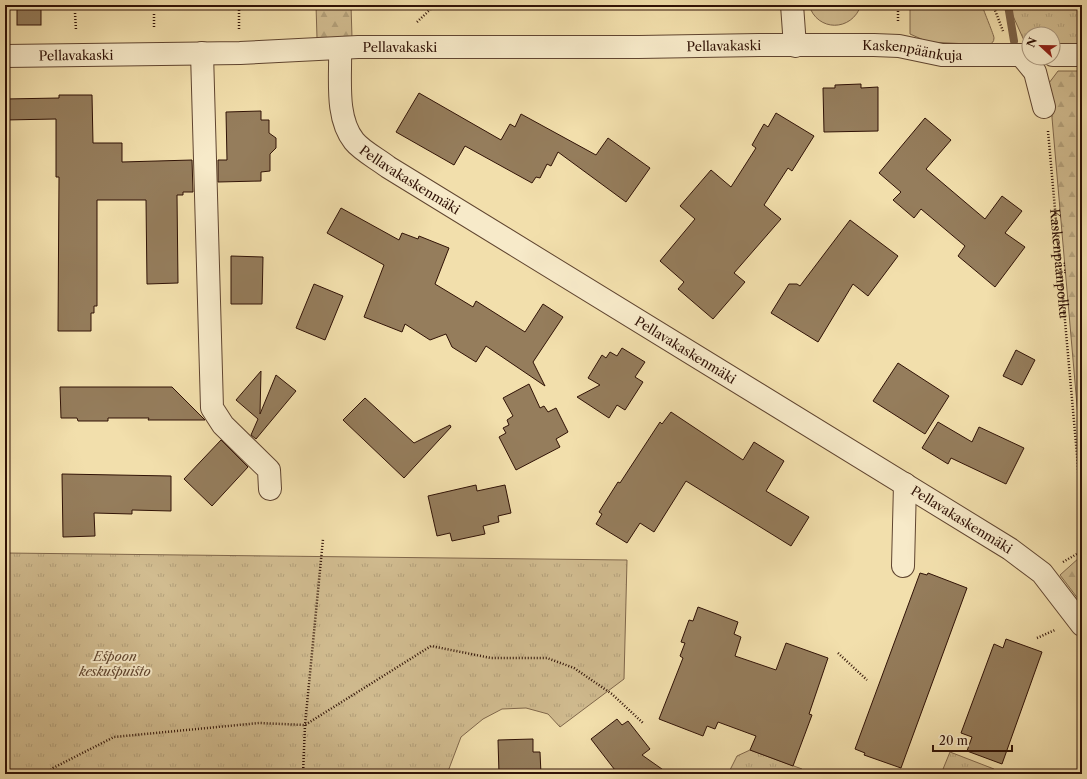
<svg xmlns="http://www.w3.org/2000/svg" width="1087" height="779" font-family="'Libre Caslon Text',serif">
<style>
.grass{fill:#d1bc90;stroke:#80674b}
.forest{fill:url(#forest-firs);stroke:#80674b}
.park{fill:url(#park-tufts);stroke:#80674b}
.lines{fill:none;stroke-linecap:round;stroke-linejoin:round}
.stream{stroke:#7d6348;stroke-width:8}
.building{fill:#957d5c;stroke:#301206}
.minor-casing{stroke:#604530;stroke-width:24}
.path{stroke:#301206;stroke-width:2.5;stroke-dasharray:1 2;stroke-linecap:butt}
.minor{stroke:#f7eac9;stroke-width:22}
.labels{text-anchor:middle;stroke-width:4;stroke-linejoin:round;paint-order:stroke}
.street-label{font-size:13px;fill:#301206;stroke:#f7eac9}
.park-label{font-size:13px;font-style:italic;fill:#60452f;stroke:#f7eac9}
</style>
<defs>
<pattern id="forest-firs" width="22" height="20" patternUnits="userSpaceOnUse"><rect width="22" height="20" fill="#d1bc90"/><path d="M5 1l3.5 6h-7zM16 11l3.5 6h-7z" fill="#b4a17b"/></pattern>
<pattern id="park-tufts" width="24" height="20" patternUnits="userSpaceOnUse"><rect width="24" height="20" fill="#d1bc90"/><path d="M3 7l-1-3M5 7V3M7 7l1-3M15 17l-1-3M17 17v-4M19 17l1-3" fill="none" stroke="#b4a17b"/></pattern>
</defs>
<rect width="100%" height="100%" fill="#f2dfac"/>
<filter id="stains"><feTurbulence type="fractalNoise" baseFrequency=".005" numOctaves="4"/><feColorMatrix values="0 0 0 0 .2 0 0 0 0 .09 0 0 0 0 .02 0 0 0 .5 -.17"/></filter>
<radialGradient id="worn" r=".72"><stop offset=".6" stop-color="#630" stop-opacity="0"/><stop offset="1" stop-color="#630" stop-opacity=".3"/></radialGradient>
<g class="grass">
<path d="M809 5H861C852 32 817 32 809 5Z"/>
<path d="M910 5H982C984 12 994 35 994 38 994 42 992 43 989 45L928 42 910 34Z"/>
</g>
<g class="forest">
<polygon points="316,5 351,5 352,38 317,38"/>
<polygon points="1058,71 1082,71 1082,463 1049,83"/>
<polygon points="1080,557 1082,557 1082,604 1060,575"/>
</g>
<g class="park">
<polygon points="1008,5 1082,5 1082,44 1053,46 1053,34 1029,34 1029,47 1027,47"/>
<polygon points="5,553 627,560 624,679 560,727 548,714 526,708 502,709 483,719 461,737 447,774 5,774"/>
<polygon points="750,750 802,769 801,774 728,774 737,756"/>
<polygon points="950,752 994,769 992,774 941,774"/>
</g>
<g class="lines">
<polyline class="stream" points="1008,5 1014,41"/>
</g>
<g class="building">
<rect x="17" y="5" width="24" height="20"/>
<polygon points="861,84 861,88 878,87 878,131 824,132 823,88 835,88 835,85"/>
<polygon points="419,93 501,140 510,124 515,127 521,114 596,155 608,138 650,168 626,202 558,152 551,166 547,164 540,178 536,177 532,183 465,146 454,165 396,132"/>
<polygon points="59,95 92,95 93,143 122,143 122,162 192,160 193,192 183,192 183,195 177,195 178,283 147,284 146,200 97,200 97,306 94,306 94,313 91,313 91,331 58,331 59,177 56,177 56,119 5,120 5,99 59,98"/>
<polygon points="261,111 261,120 269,120 269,133 276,138 276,148 270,154 270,171 261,172 261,181 218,182 218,160 227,160 226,112"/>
<polygon points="776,113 814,136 792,171 788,168 764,205 781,219 734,273 745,282 713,319 678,289 684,282 660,261 695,219 680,206 711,170 731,187 756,148 752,145 764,124 768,127"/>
<polygon points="925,118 951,140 926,169 985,219 1002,196 1022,211 1005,233 1025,247 995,287 958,256 965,246 921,209 914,218 893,200 901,192 879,173"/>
<polygon points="341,208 399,240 402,233 418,239 419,236 449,248 435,284 473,307 476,301 525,332 543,304 563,317 533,362 545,386 486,346 476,362 452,347 446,334 430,340 405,324 402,332 364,317 384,265 327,233"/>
<polygon points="850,220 898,256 868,296 853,284 818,342 771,313 789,284 797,284 800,286"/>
<polygon points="231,256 263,257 262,304 231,304"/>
<polygon points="314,284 343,296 325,340 296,328"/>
<polygon points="622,348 645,362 635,377 643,382 625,410 617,405 609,418 577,397 600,385 588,378 602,355 606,358 610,352 617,356"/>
<polygon points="1016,350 1035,360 1022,385 1003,376"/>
<polygon points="898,363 949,396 925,434 873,401"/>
<polygon points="261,371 260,414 276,375 296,391 256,439 251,435 258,419 236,400"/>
<polygon points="529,384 540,408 544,406 548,412 556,408 568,432 556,439 560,447 516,470 499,437 506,433 503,428 509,425 507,420 513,416 503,398"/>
<polygon points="60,387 172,387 205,420 148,420 149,418 108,418 108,421 78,421 77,418 61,418"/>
<polygon points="365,398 414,443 450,425 451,427 404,478 343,420"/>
<polygon points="671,412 743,460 754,442 784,461 766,491 809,517 791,546 686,481 654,532 640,523 627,543 596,524 602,514 599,512 618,482 620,483 660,422 662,424"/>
<polygon points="938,422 972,442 979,427 1024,448 1006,484 951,458 948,464 922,448"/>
<polygon points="221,440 248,467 212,506 184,479"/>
<polygon points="62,474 171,476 171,511 132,510 132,514 94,513 95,536 63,537"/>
<polygon points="476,485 477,491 505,485 511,513 498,516 499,522 483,526 485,534 452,541 450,533 437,536 428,496"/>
<polygon points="920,573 927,575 928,573 967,588 901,768 864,755 865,753 855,749"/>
<polygon points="698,607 738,622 734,634 741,637 735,656 776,670 786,643 828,658 809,714 812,715 793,766 750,750 756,736 718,722 715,729 707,726 703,736 659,719 683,658 680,656 685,643 681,642 689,620 693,621"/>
<polygon points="1006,639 1042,652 1002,764 967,751 972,737 961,733 994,644 1003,648"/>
<polygon points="617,719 622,725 628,721 650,749 642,755 669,774 618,774 591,739"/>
<polygon points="533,739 533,752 540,752 541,774 499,774 498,740"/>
</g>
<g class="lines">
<defs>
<g id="minor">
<polyline points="792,5 795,46"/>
<path id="s2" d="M340 49C341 78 335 117 354 141 362 151 378 159 388 167L1010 549 1042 573 1082 625"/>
<polyline points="202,53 212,408 223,425 269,470 270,489"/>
<polyline points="1021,55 1035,72 1044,107"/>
<polyline points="1053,55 1082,55"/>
<path id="s3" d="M5 56 240 53 358 47H639L759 45H874L899 46 942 55H1029"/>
<polyline points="903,566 905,484"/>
</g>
</defs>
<use href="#minor" class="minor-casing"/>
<g class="path">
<polyline points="898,5 898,22"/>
<polyline points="993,5 1003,31"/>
<polyline points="239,10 239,30"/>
<polyline points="75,13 76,30"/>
<polyline points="154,14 154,29"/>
<polyline points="417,22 435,5"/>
<path id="s1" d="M1048 131 1077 455 1082 527"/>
<polyline points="1063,562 1082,551"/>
<polyline points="1037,638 1055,630"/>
<polyline points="838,653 867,680"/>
<polyline points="46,774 53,768 114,737 259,723 305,725 431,646 491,658 547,658 574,668 612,694 643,723"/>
<polyline points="303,774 305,725 323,539"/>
</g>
<use href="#minor" class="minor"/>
</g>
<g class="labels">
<g class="street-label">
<text dy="5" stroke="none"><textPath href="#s3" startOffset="719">Pellavakaski</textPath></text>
<text dy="5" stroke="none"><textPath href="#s3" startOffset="395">Pellavakaski</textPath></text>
<text dy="5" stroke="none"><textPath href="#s3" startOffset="908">Kaskenpäänkuja</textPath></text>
<text dy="5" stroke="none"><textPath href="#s3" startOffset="71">Pellavakaski</textPath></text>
<text dy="5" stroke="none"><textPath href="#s2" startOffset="163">Pellavakaskenmäki</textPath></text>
<text dy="5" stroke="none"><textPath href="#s1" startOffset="133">Kaskenpäänpolku</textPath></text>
<text dy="5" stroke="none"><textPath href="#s2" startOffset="487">Pellavakaskenmäki</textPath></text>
<text dy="5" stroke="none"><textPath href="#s2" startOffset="811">Pellavakaskenmäki</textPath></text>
</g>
<g class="park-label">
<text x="115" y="661">Espoon<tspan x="115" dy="15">keskuspuisto</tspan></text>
</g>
</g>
<rect width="1087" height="779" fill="none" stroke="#f2dfac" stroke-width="20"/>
<rect x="6" y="6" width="1075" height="767" fill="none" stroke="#301206" stroke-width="2"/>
<rect x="10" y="10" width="1067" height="759" fill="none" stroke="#301206"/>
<g transform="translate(1041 46) rotate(292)"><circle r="19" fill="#f7eac9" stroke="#a7947b"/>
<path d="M0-3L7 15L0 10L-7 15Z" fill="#8f2418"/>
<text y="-6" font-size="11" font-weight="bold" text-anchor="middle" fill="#301206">N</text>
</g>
<path d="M933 745v6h79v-6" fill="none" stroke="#301206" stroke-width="2"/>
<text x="939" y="745" font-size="12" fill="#301206" stroke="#f7eac9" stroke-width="3" paint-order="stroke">20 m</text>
<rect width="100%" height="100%" filter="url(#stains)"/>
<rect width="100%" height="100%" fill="url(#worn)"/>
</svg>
